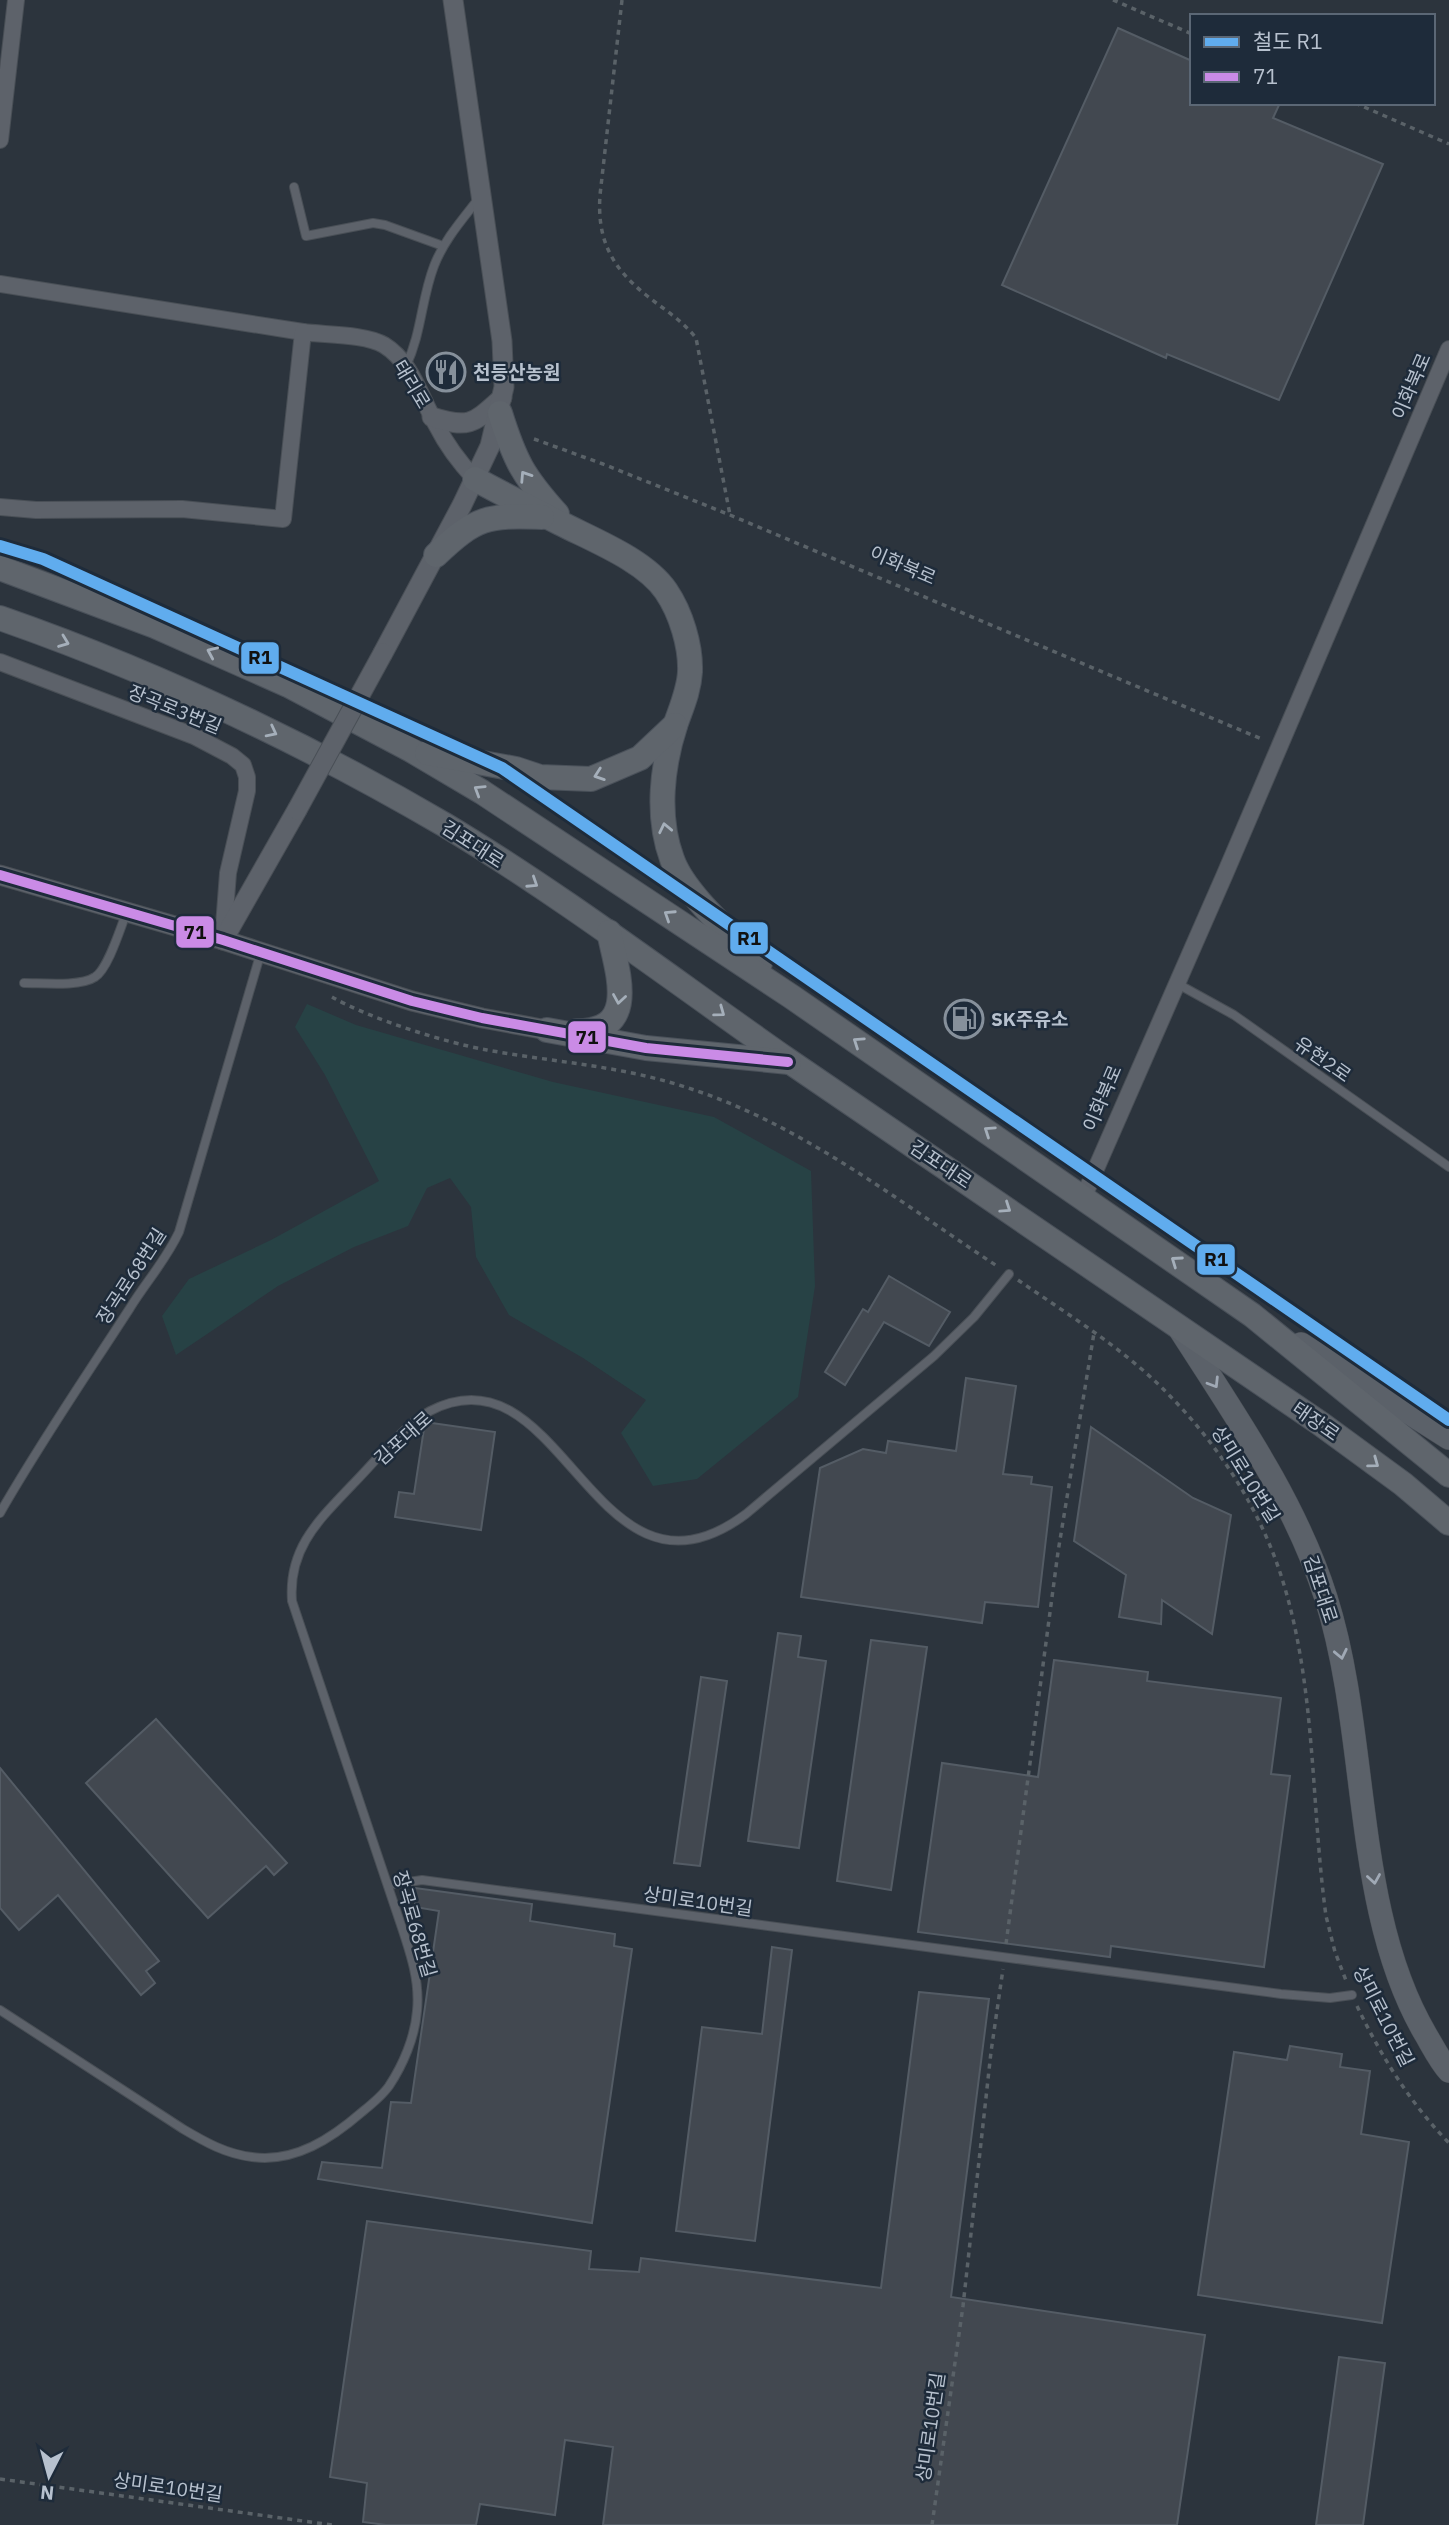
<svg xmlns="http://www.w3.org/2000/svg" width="1449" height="2525" font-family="'IBM Plex Sans','Noto Sans KR',sans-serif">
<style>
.green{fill:#274245}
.building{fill:#424850;stroke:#545c65;stroke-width:2}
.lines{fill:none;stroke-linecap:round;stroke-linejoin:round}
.service-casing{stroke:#494f56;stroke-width:10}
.minor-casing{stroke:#494f56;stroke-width:18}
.tertiary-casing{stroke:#494f56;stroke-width:21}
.secondary-casing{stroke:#494f56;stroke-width:24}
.primary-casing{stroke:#4a515a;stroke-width:26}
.path{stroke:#5a6268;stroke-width:3.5;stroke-dasharray:5 5;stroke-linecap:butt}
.service{stroke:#5d626a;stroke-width:8}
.minor{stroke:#5d626a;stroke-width:16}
.tertiary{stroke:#5d626a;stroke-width:19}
.secondary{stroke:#5b6169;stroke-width:23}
.primary{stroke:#5f656c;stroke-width:24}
.tertiary-bridge-casing{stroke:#494f56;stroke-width:21;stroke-linecap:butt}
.tertiary-bridge{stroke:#5d626a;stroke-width:19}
.bus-1-casing{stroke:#1e2b3a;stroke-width:16}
.bus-1{stroke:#ca8be6;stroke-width:10}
.rail-1-casing{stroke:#1e2b3a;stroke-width:18}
.rail-1{stroke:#60acee;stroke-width:12}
.oneway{stroke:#a5afba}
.oneway2{stroke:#a0a9b5}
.labels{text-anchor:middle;stroke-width:5;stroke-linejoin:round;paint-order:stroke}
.poi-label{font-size:19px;font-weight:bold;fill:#b7c1ce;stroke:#1e2b3a;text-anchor:start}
.street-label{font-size:19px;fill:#b7c1ce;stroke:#1e2b3a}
.line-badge{stroke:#1e2b3a;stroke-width:2.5}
.pale-badge-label{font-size:19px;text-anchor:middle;font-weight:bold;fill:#111}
</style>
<rect width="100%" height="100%" fill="#2c343d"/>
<polygon class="green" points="307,1004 356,1025 553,1082 714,1117 811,1171 815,1286 798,1397 697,1479 653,1486 621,1433 646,1400 583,1358 509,1315 476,1257 471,1207 450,1178 427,1188 408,1226 354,1247 278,1286 176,1355 162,1316 189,1279 271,1240 379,1181 325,1075 295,1027"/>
<g class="building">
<polygon points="1118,28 1192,61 1192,103 1280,103 1273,118 1383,164 1279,400 1167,354 1166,358 1002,285"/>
<polygon points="889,1276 950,1312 929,1346 884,1322 845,1385 825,1372 863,1309 868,1312"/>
<polygon points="966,1378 1016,1386 1003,1474 1032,1477 1031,1484 1052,1487 1038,1607 985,1602 982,1623 801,1597 820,1468 863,1449 886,1453 888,1441 956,1451"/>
<polygon points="425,1422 495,1432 481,1530 395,1517 399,1492 414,1494"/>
<polygon points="1091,1427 1193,1498 1231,1515 1212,1634 1162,1600 1161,1624 1119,1617 1126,1575 1074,1541"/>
<polygon points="778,1633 801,1636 798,1657 826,1661 799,1848 748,1841"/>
<polygon points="871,1640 927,1647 891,1890 837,1881"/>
<polygon points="1054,1660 1148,1672 1147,1681 1281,1698 1271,1774 1290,1776 1264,1967 1111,1946 1110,1957 918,1932 942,1763 1038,1777"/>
<polygon points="701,1677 727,1681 700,1866 674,1863"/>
<polygon points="156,1719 287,1863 274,1875 266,1866 208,1918 86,1783"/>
<polygon points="0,1768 159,1961 146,1971 155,1983 141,1995 58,1895 19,1930 0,1908"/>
<polygon points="415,1888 532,1904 530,1921 615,1934 614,1946 632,1949 592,2223 318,2179 322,2162 382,2168 391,2102 411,2103 439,1911 415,1907"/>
<polygon points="772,1947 792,1950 755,2241 676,2231 702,2027 762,2034"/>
<polygon points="919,1992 989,1999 951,2297 1205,2335 1177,2525 603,2525 613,2447 565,2440 555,2515 480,2504 476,2525 386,2525 363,2522 367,2483 330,2477 367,2221 591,2251 589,2269 639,2272 641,2258 881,2288"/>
<polygon points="1290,2046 1342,2054 1340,2067 1370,2071 1361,2134 1409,2142 1382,2323 1198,2295 1234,2052 1287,2060"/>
<polygon points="1339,2357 1385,2363 1363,2525 1316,2525"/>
</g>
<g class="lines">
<defs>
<g id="service">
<polyline points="294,187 306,236 373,223 385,225 443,246"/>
<path d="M406 366C422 332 421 300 434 266 444 240 462 220 479 198"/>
<path d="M24 983C42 983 80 987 95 977 108 969 120 929 126 914"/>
<polyline points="1176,983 1234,1015 1449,1167"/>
<path d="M0 1513C40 1443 86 1376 130 1308 146 1282 166 1260 179 1232L261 952"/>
<polyline points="388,1885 422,1880 1281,1994 1330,1998 1352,1995"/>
<path d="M0 2010 183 2129C205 2142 226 2154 252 2157 295 2163 332 2138 362 2112 372 2104 382 2096 389 2086 403 2065 415 2037 417 2011 420 1982 411 1955 402 1928L292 1601C288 1548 319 1520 353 1484 373 1464 405 1424 430 1411 564 1341 594 1627 746 1514L934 1356 974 1317 1009 1274"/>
</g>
<g id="minor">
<polyline points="0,140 16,0"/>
<polyline points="0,284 303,332"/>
<path d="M0 507 36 510 182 509 283 519 303 332C325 335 366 334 384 345 412 362 421 399 437 426 447 446 460 463 475 479"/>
<polyline points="0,662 194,736 232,756 243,765 247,777 247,791 228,873 223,939"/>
<polyline points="1084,1196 1225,874 1449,349"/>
</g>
<g id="tertiary">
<path d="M432 417C470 429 474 423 502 398"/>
<polyline points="383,653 462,505 490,446 504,387 502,341 453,0"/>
<polyline points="0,875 223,940 412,1001 482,1018 547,1030"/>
<polyline points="223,940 297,810"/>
</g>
<g id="secondary">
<path d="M1179 1328C1234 1414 1295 1500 1326 1598 1370 1737 1352 1910 1426 2035 1433 2047 1440 2061 1449 2071"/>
<polyline points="1301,1344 1449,1438"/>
</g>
<g id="primary">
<path d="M500 413C515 461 523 476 557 514"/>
<path d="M475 479C503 494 532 509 560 523 593 540 645 560 666 591 681 613 691 646 690 672 689 690 682 706 676 723 662 765 656 816 672 859 684 894 734 936 760 963"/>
<path d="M436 555C476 517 487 515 542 517"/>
<polyline points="0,568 155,626 288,685 411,750 482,792 792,997 1252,1315 1449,1475"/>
<path d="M0 618C155 672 303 742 445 825 563 896 673 980 786 1059 963 1181 1143 1301 1321 1424L1403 1484 1449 1523"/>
<polyline points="427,753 516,769 540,777 591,779 640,758 675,725"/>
<polyline points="547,1030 646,1048 789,1062"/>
<path d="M577 1031C640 1032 617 971 609 932"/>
</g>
</defs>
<use href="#service" class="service-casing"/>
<use href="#minor" class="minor-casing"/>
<use href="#tertiary" class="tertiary-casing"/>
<use href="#secondary" class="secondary-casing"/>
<use href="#primary" class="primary-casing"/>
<g class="path">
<path d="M622 0 600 195C597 239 611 267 646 295 663 309 682 320 696 338L730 515"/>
<polyline points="1113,0 1192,34"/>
<polyline points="1355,103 1449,144"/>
<polyline points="534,439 603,464 730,515 1264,740"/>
<path d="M332 997C371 1019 443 1042 487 1050 553 1062 622 1066 685 1087 800 1123 898 1201 997 1266"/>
<path d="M1018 1280C1070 1316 1126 1350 1170 1396 1221 1448 1263 1514 1284 1585 1316 1691 1311 1806 1326 1916L1335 1952 1347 1983"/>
<polyline points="1006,1944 1058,1552 1094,1333"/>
<path d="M1357 2006C1381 2056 1410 2103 1449 2143"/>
<polyline points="0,2479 332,2525"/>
<polyline points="932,2525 963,2306 991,2052 1003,1969"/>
</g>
<use href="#service" class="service"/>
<use href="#minor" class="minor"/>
<use href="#tertiary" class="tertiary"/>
<use href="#secondary" class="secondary"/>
<use href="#primary" class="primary"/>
<defs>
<polyline id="tertiary-bridge" points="297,810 383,653"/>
</defs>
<use href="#tertiary-bridge" class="tertiary-bridge-casing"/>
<use href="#tertiary-bridge" class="tertiary-bridge"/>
<defs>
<polyline id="bus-1" points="0,875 223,940 412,1001 482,1018 646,1048 788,1062"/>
</defs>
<use href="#bus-1" class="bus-1-casing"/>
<use href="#bus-1" class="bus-1"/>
<defs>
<polyline id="rail-1" points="0,546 43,559 502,768 1449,1420"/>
</defs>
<use href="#rail-1" class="rail-1-casing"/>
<use href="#rail-1" class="rail-1"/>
</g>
<defs><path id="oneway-chevron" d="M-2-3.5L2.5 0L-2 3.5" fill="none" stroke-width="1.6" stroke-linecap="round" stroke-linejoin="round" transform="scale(1.75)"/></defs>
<g class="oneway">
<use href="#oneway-chevron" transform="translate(525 476) rotate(-123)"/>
<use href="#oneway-chevron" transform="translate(64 642) rotate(21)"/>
<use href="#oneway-chevron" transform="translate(212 652) rotate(-156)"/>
<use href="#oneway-chevron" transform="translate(272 732) rotate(27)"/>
<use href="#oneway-chevron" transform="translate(599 775) rotate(161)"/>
<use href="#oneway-chevron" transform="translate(479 790) rotate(-148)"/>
<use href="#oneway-chevron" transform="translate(665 828) rotate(-102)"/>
<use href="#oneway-chevron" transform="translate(533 883) rotate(33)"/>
<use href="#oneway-chevron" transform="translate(669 915) rotate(-147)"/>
<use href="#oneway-chevron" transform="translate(619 999) rotate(99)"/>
<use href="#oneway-chevron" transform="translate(720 1012) rotate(36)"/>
<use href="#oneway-chevron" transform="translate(858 1042) rotate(-146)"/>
<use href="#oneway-chevron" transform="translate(989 1131) rotate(-146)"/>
<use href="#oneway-chevron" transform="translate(1006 1208) rotate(34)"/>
<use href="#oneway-chevron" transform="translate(1176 1261) rotate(-145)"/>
<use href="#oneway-chevron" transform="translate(1374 1463) rotate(36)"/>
</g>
<g class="oneway2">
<use href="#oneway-chevron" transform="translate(1214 1383) rotate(58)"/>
<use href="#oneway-chevron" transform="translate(1341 1654) rotate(78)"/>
<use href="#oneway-chevron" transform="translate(1374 1879) rotate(81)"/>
</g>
<defs>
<symbol id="restaurant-ring" viewBox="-11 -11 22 22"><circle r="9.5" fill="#1e2b3a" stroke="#86909b" stroke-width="1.5"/><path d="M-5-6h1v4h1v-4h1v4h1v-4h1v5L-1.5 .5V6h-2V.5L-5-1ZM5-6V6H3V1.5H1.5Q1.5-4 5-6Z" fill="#86909b"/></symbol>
<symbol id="fuel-ring" viewBox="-11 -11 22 22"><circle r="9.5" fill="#1e2b3a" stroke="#86909b" stroke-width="1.5"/><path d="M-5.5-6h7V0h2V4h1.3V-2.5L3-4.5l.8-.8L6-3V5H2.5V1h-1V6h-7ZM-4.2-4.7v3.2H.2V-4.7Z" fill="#86909b"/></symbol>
</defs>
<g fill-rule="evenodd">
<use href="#restaurant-ring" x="424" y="350" width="44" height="44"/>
<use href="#fuel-ring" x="942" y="997" width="44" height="44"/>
</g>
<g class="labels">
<g class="poi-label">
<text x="473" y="379">천등산농원</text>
<text x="991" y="1026">SK주유소</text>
</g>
<g class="street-label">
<text transform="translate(412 384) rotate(59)" y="7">태리로</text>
<text transform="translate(1411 386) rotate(-67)" y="7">이화북로</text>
<text transform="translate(903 565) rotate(23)" y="7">이화북로</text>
<text transform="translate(175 709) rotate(22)" y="7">장곡로3번길</text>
<text transform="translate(473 844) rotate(33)" y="7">김포대로</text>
<text transform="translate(1323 1059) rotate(35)" y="7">유현2로</text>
<text transform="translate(1102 1098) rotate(-67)" y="7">이화북로</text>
<text transform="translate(941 1164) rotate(34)" y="7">김포대로</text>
<text transform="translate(131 1276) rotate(-57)" y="7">장곡로68번길</text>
<text transform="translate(1316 1421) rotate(35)" y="7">태장로</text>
<text transform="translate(403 1438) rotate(-42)" y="7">김포대로</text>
<text transform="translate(1246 1474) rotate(58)" y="7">상미로10번길</text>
<text transform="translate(1321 1589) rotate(72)" y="7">김포대로</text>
<text transform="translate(698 1901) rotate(8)" y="7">상미로10번길</text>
<text transform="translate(415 1924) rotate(74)" y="7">장곡로68번길</text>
<text transform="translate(1384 2016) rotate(63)" y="7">상미로10번길</text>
<text transform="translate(930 2427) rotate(-82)" y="7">상미로10번길</text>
<text transform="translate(168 2487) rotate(8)" y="7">상미로10번길</text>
</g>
</g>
<g class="line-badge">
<rect x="240" y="641" width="40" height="34" rx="7" fill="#60acee"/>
<rect x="175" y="915" width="40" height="34" rx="7" fill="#ca8be6"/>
<rect x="729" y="921" width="40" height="34" rx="7" fill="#60acee"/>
<rect x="567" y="1020" width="40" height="34" rx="7" fill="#ca8be6"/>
<rect x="1196" y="1243" width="40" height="33" rx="7" fill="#60acee"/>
</g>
<g class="pale-badge-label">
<text x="260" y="664">R1</text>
<text x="195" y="939">71</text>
<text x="749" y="945">R1</text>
<text x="587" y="1044">71</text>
<text x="1216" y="1266">R1</text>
</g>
<rect x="1190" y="14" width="245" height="91" fill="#1e2b3a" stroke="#5b6775" stroke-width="2"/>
<rect x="1204" y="37" width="35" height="10" fill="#60acee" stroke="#5b6775" stroke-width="2"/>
<text x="1253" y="49" font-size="21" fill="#b7c1ce">철도 R1</text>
<rect x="1204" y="72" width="35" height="10" fill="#ca8be6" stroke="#5b6775" stroke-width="2"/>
<text x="1253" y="84" font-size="21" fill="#b7c1ce">71</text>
<g transform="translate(49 2476) rotate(186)" stroke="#1e2b3a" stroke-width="5" paint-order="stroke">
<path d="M0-5L12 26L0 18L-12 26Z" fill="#b7c1ce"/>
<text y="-10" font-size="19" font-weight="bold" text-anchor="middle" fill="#b7c1ce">N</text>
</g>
</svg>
